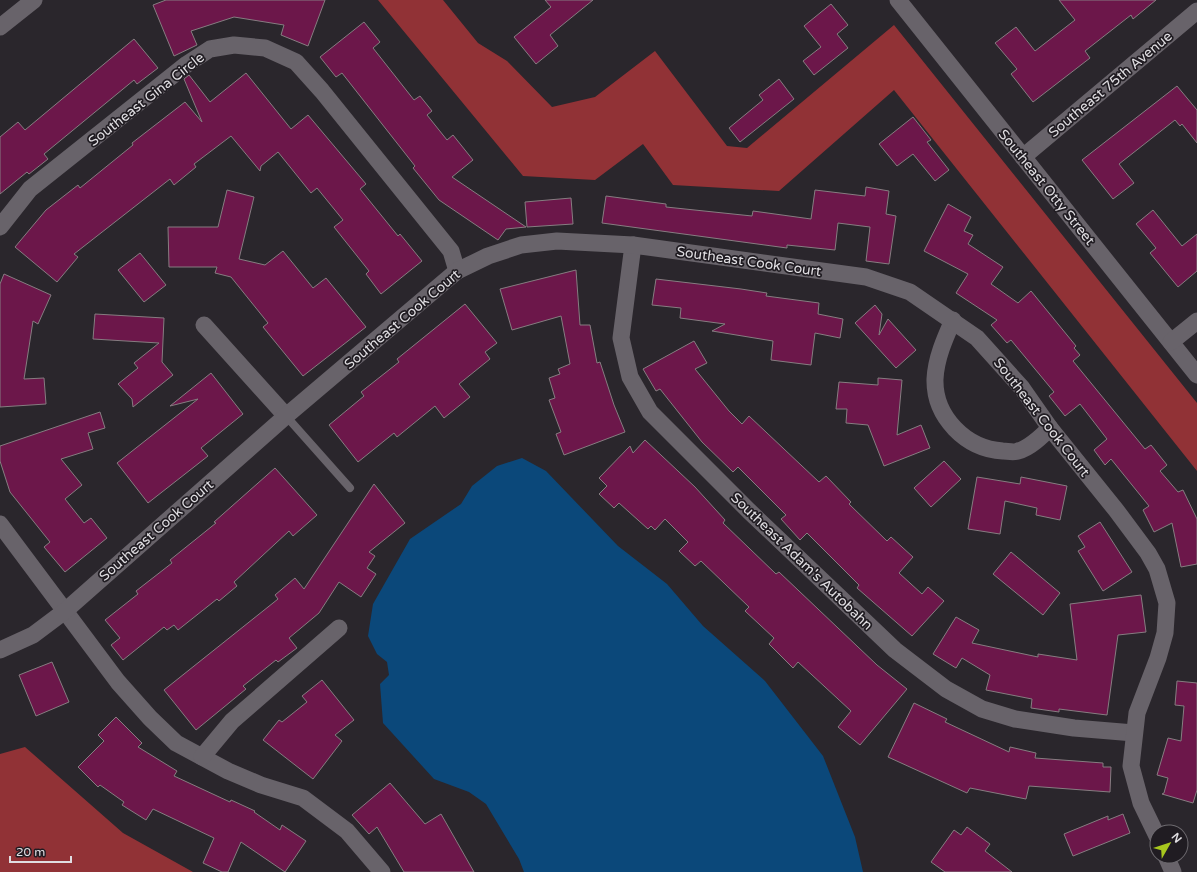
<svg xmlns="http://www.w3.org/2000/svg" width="1197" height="872" font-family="'Varela Round',sans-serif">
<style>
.forest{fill:#913236}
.water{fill:#0b487a}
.building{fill:#6c174a;stroke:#867d81}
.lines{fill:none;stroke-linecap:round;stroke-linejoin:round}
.service{stroke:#68636a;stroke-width:8}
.minor{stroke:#68636a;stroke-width:17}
.labels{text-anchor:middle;stroke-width:3.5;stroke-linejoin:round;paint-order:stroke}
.street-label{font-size:14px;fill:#e0dee2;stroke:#201c22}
</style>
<rect width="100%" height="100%" fill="#2a262c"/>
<g class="forest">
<polygon points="378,0 443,0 478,43 507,61 552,107 595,97 655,51 727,146 747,148 894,25 1197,403 1197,471 894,90 779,191 673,185 643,144 595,180 523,176"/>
<polygon points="25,747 123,833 193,872 0,872 0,754"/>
</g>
<polygon class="water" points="522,458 546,471 618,546 667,584 703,626 765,681 823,756 855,837 863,872 524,872 519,859 486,804 469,792 434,779 383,723 380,684 389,675 387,662 377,654 368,636 373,604 410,539 461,504 472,486 497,466"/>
<g class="building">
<polygon points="166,0 325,0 308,46 281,35 284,25 234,17 191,31 197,45 174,56 153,5"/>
<polygon points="545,0 593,0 550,35 558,46 536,64 514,37 551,7"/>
<polygon points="1059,0 1156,0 1133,19 1131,15 1085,51 1090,58 1033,102 1011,74 1017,69 995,43 1016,27 1035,51 1075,20"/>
<polygon points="831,4 848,25 837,34 848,48 814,75 803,61 821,47 804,26"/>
<polygon points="364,22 380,42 373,48 414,100 420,96 432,111 427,115 447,140 453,135 473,160 452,177 526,227 506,229 498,240 439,200 413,168 415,166 342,73 336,77 320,57"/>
<polygon points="134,39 158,68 137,84 134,80 44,154 48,159 29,174 27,172 0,194 0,137 18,122 25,130"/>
<polygon points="246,73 291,129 308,115 366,184 360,189 398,236 400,234 422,261 381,294 366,274 369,271 334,227 343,220 317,188 311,193 278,152 261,166 260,171 231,136 194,164 196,167 174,185 170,179 74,254 78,257 57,282 15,247 46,210 78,185 80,188 133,145 132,143 185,102 202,122 184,79 189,75 210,102"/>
<polygon points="779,79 794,99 740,142 729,128 763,100 759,95"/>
<polygon points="1177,86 1197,110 1197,143 1182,124 1180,126 1175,120 1119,164 1134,183 1113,199 1082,160"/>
<polygon points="913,117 931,140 927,142 949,170 935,181 913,154 897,166 879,144"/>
<polygon points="866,187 889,191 886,214 896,216 889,264 866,261 870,227 838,223 835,250 787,245 787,248 602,223 606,196 666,204 666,207 752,216 753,211 811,219 815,190 865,196"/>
<polygon points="227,190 254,197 239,259 265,265 283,251 313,288 326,278 366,327 303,376 263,327 268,323 231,277 215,273 217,267 169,267 168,227 218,227"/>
<polygon points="571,198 573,224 527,227 525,202"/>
<polygon points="948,204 971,217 964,231 973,235 968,244 1003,267 991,284 1018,303 1031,291 1076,346 1074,348 1080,355 1073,361 1145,449 1151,445 1167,465 1160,471 1178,492 1183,490 1197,519 1197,564 1181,567 1172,523 1154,532 1143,510 1149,506 1111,459 1105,465 1094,450 1107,439 1080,404 1065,416 1049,396 1054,392 1011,340 1007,343 991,325 997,320 956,293 968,274 924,251"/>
<polygon points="1153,210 1182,246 1197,234 1197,271 1178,287 1150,253 1156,248 1136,224"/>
<polygon points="140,253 166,285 144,302 118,270"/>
<polygon points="576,270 580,325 590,325 597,363 600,362 614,405 625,432 564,455 556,434 561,432 549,400 555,398 549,378 560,374 558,369 570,364 561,316 512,330 500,289"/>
<polygon points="4,274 51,295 38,324 33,321 24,379 44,378 46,404 0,407 0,284"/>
<polygon points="656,279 741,289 767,293 766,296 819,303 818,314 843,319 840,338 815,333 811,365 771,360 773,341 712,331 725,324 680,318 681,308 652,305"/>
<polygon points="465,304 497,343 485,352 490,359 459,384 470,397 444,418 435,406 397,437 394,433 358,462 329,425 364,396 361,392 399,362 397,359"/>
<polygon points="875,305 882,314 879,335 888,319 916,350 896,368 855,323"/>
<polygon points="95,314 164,318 162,362 173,375 133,407 132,399 118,384 138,368 134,363 159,343 93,339"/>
<polygon points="694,341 707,363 695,369 729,411 742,424 749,416 819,482 826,476 851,502 849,504 887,541 891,537 913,557 899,573 922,594 928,587 944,601 912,636 857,588 859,585 807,533 800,540 781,519 786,515 738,467 733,472 702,442 660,389 656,391 643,369"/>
<polygon points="211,373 243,414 201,448 208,456 148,503 117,463 198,399 170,406"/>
<polygon points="878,378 902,380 897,435 921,425 930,448 884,466 868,425 846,423 847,409 836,409 839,382 878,385"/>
<polygon points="100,412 105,428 88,433 93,449 61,459 82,485 65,499 84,523 91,518 107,538 65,572 44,547 50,542 10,492 0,461 0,446"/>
<polygon points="645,440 695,487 725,520 723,523 776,574 779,572 877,665 907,689 860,745 838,727 851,711 798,662 793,668 769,644 774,638 745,611 749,607 701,561 695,566 679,551 688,542 665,519 655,530 651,526 648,529 619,503 614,508 599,494 607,486 599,478 630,446 633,453"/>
<polygon points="944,461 961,479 931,507 914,488"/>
<polygon points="275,468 317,515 293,536 289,531 234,582 237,586 219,601 217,599 178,630 174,625 167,630 164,627 123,660 111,645 120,638 105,620 138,594 136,591 172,563 170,560 216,523 214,522"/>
<polygon points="977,477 1020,484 1021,477 1067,486 1060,520 1036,515 1037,508 1005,501 1000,534 968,529"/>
<polygon points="374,484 405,523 369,552 375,556 367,568 376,574 361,597 339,582 319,613 289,638 297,648 278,662 276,660 243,686 246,689 196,730 164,690 278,599 275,595 295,578 304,589"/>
<polygon points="1100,522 1132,572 1103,591 1078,551 1085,547 1078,536"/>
<polygon points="1011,552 1060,593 1043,615 993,574"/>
<polygon points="1141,595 1146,632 1118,635 1107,715 1059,709 1059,712 1031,708 1032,699 986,690 990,675 962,658 956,668 933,654 956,617 979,630 972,643 1038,657 1038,654 1077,660 1070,604"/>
<polygon points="52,662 69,702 36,716 19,675"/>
<polygon points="322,680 354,720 335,735 342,741 313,779 263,740 279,720 282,722 307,702 302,696"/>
<polygon points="1177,681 1197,683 1197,790 1193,803 1162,794 1164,793 1168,778 1157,775 1168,738 1181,741 1184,706 1175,705"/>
<polygon points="914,703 947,719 945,722 1009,752 1010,747 1036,753 1035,758 1103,763 1103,767 1111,767 1110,792 1029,786 1026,799 970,788 967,793 888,757"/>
<polygon points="116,717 142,743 138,747 177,771 174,776 230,802 231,800 255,811 254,812 280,830 282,825 306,841 285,872 241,842 228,872 222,872 203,863 214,838 153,809 146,820 122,805 124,802 100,785 98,787 78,767 104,741 98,735"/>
<polygon points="390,783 425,824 441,814 474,872 404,872 377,827 369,834 352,815"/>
<polygon points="1123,814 1130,833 1073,856 1064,834 1108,816 1108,820"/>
<polygon points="967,827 990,844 985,851 1012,872 945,872 931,862 954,830 961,835"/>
</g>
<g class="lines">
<polyline class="service" points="286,416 350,488"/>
<g class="minor">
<polyline points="898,0 1197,375"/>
<polyline points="0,27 34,0"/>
<polyline points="1023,157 1197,11"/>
<polyline points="0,227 30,189 187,64 210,49 234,45 265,48 296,62 322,91 451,251 457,271"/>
<polyline points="633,245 621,338 630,377 650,412 749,511 895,650 946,689 982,709 1015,719 1074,728 1134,733"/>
<path d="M953 320C945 338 936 358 935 379 934 417 966 449 1003 451 1007 451 1014 453 1018 451 1030 448 1042 436 1050 428"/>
<polyline points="204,325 286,416"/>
<polyline points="1171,342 1197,321"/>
<polyline points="0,524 118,682 150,718 176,743 228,771 261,785 303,798 347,831 382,872"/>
<polyline points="0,650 33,635 65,611 286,416 457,271 488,256 521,245 557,241 633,245 866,277 910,292 977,338 1022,388 1050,428 1116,510 1148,553 1157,569 1167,603 1165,633 1158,658 1137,713 1131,766 1141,803 1157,836"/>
<polyline points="202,757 232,721 339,628"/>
<polyline points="1166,856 1173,872"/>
</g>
</g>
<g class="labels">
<g class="street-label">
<text transform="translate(1110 84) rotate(-40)" y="5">Southeast 75th Avenue</text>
<text transform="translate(146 99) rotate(-38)" y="5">Southeast Gina Circle</text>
<text transform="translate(1047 187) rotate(51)" y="5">Southeast Otty Street</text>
<text transform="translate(749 261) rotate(8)" y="5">Southeast Cook Court</text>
<text transform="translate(402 319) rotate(-40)" y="5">Southeast Cook Court</text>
<text transform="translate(1042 417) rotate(52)" y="5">Southeast Cook Court</text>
<text transform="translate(156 530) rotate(-41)" y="5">Southeast Cook Court</text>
<text transform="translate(802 561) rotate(44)" y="5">Southeast Adam's Autobahn</text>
</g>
</g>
<g transform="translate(1169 844) rotate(51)"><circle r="19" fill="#201c22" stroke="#6d6a6f"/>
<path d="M0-3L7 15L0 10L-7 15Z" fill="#a7c71e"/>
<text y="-6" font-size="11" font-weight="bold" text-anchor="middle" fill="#e0dee2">N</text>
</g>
<path d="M10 856v6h61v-6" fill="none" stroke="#e0dee2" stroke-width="2"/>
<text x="16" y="856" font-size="12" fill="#e0dee2" stroke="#201c22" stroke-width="3" paint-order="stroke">20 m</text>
</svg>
